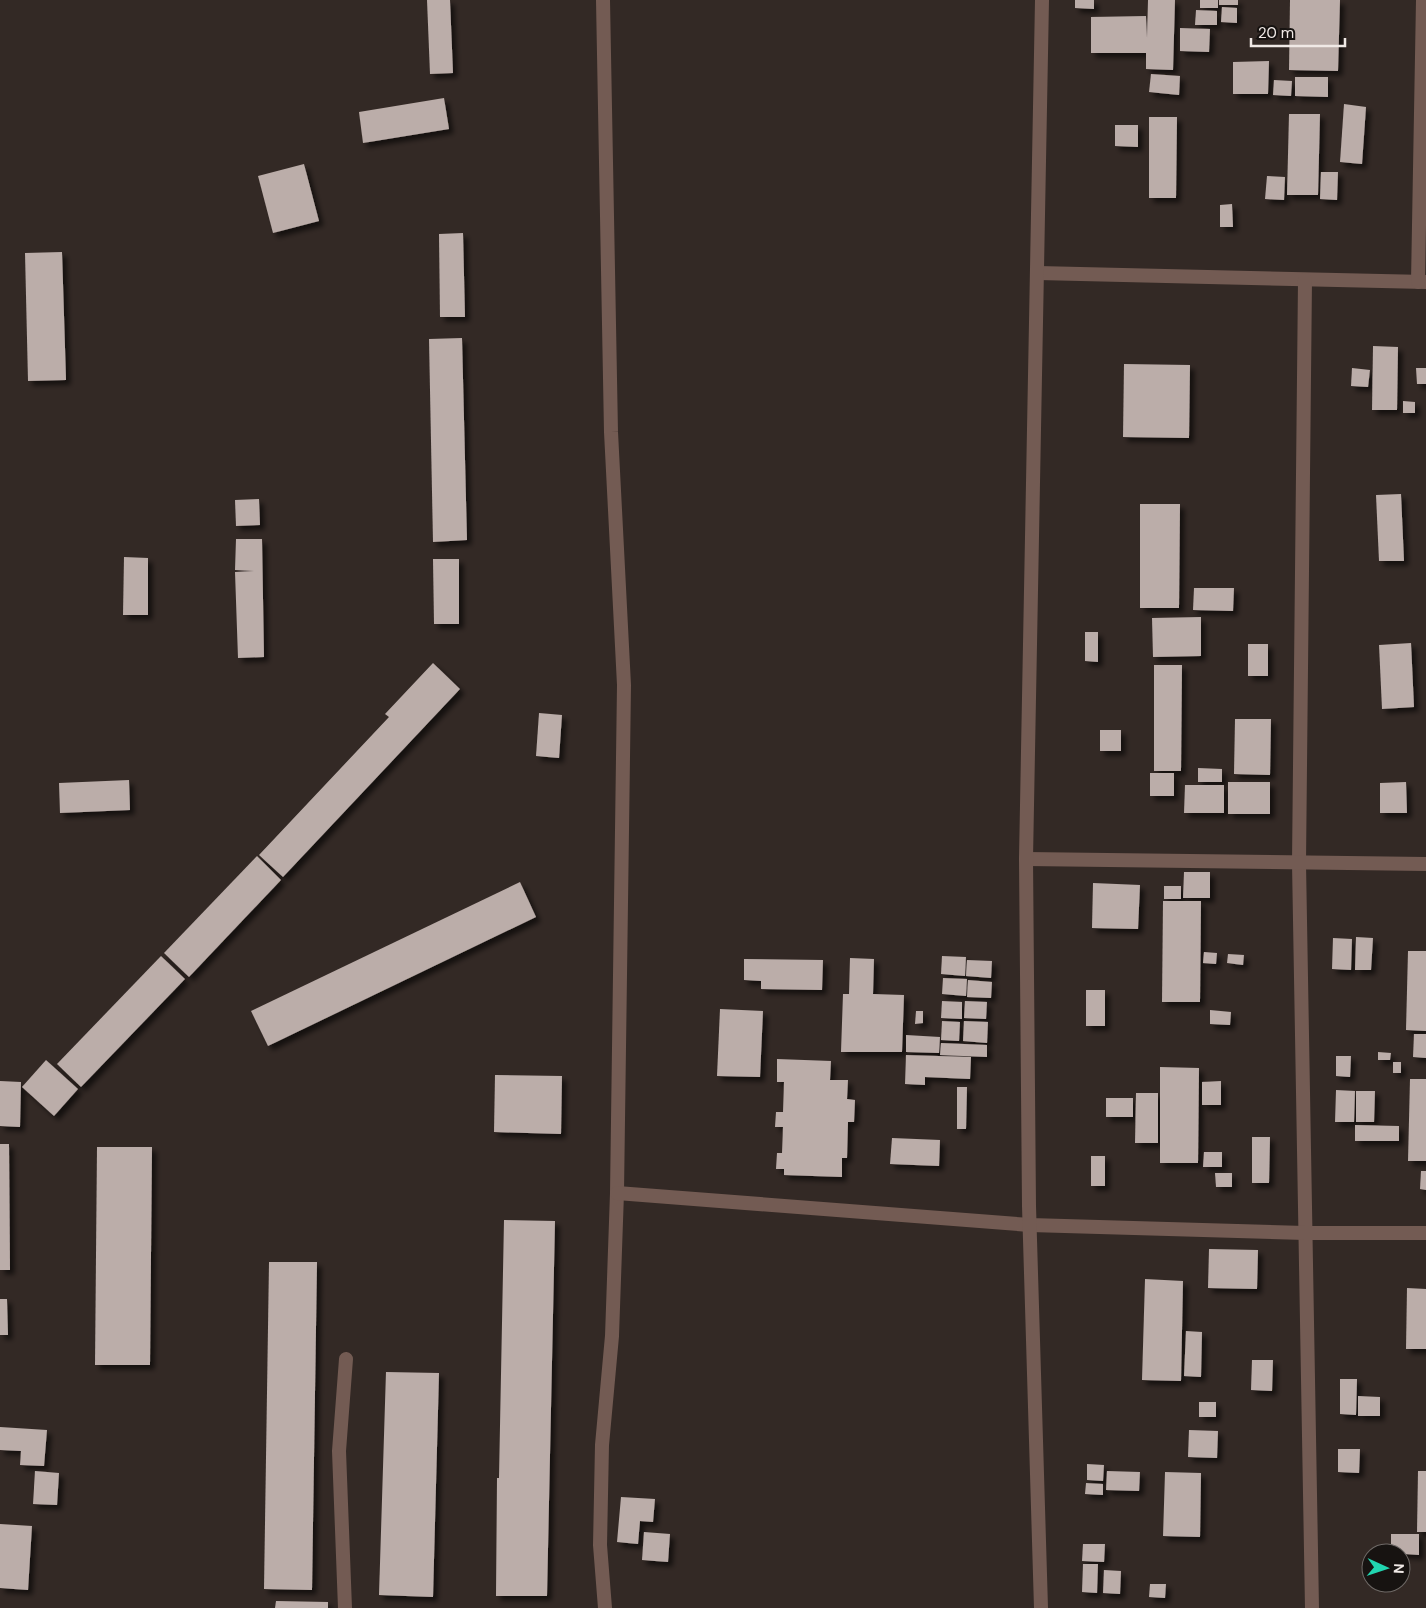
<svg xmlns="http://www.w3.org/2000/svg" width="1426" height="1608" font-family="'DM Sans',sans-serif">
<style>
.building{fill:#bbada9;filter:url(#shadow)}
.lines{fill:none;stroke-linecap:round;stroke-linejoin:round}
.minor{stroke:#735b53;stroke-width:14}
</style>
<defs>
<filter id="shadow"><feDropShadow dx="4.5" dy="4.5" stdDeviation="2.5" flood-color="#0009"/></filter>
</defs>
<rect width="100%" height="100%" fill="#332925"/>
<g class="building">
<polygon points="427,0 450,0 453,73 430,74"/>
<polygon points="1075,0 1094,0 1094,9 1075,8"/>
<polygon points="1148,0 1175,0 1173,70 1146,69 1146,53 1091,53 1091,17 1146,16 1147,38"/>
<rect x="1200" y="0" width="18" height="8"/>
<rect x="1219" y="0" width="19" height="5"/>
<polygon points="1290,0 1340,0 1338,71 1289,70"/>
<polygon points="1222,7 1237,8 1237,23 1221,22"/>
<polygon points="1196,10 1217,11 1217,25 1195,25"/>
<polygon points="1180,28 1210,29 1209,52 1180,51"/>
<polygon points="1269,61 1268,94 1233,94 1233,62"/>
<polygon points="1151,74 1180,76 1179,95 1149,92"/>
<polygon points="1295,77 1328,77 1328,97 1295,96"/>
<polygon points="1274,80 1292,81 1291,96 1273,95"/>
<polygon points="444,98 449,129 363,143 359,112"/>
<polygon points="1344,104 1366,107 1362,164 1340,162"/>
<polygon points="1289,114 1320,114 1318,195 1287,195"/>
<polygon points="1149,117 1177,117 1176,198 1149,198"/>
<polygon points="1115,125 1138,125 1138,147 1115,146"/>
<polygon points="304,164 319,221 273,233 258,176"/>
<polygon points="1321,172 1338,172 1337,200 1320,199"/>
<polygon points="1267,176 1285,177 1284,200 1265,199"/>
<polygon points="1232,204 1233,227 1220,227 1220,205"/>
<polygon points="463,233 465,317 440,317 439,234"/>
<polygon points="62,252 66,380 28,381 25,253"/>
<polygon points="462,338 467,540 433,542 429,339"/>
<polygon points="1373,346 1398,347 1397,410 1372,410"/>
<polygon points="1124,364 1190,365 1189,438 1123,437"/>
<polygon points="1352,368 1370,370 1368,387 1351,386"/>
<polygon points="1416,368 1426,368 1426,384 1417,384"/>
<polygon points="1403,401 1415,402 1415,413 1403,413"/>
<polygon points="1401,494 1404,561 1379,561 1376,495"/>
<polygon points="259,499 260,525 236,526 235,500"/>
<polygon points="1140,504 1180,504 1179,608 1140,608"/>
<polygon points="236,539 262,539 264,657 238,658 235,572 254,571 235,570"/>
<polygon points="124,557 148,558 148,615 123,615"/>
<polygon points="433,559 459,559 459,624 434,624"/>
<polygon points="1194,588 1234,588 1233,611 1193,610"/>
<polygon points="1201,617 1201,656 1153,657 1152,618"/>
<polygon points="1085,632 1098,632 1098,662 1085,661"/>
<polygon points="1411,643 1414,707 1382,709 1379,645"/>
<rect x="1248" y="644" width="20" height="32"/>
<polygon points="433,663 460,689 283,877 259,855 389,717 385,714"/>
<polygon points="1154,665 1182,665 1181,771 1154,771"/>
<polygon points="539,713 562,715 559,758 536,756"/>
<polygon points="1235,719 1271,719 1270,775 1234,774"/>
<rect x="1100" y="730" width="21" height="21"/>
<polygon points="1198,768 1222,769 1222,782 1198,782"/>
<rect x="1150" y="773" width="24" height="23"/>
<polygon points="129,780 130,810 60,813 59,783"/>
<rect x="1228" y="782" width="42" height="32"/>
<polygon points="1406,782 1407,813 1380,813 1380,783"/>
<polygon points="1185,785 1224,785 1224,813 1184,813"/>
<polygon points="257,856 281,880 189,977 164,953"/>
<polygon points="1184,872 1210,872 1210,898 1183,898"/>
<polygon points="520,882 536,917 268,1046 251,1011"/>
<polygon points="1093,883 1140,885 1138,929 1092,928"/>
<rect x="1164" y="886" width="17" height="13"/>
<polygon points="1163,901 1201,901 1200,1002 1162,1002"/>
<polygon points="1356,937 1373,938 1371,970 1355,970"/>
<polygon points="1333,938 1352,939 1351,970 1332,969"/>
<polygon points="1408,951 1426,951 1426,1031 1406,1030"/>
<polygon points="1204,952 1217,953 1216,964 1203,963"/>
<polygon points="1228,954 1244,955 1243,965 1227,963"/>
<polygon points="161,956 185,979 81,1087 57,1064"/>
<polygon points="942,956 966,957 965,976 941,974"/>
<polygon points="850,958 874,959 873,994 904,995 902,1052 841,1052 843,994 849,994"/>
<polygon points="744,959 823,960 822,990 761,989 761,981 744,980"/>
<polygon points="967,960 992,961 991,978 966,976"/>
<polygon points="943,978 967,979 966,996 942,994"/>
<polygon points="968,980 992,982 991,998 967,997"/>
<rect x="1086" y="990" width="19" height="36"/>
<polygon points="942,1001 962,1002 962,1019 941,1018"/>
<polygon points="965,1001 987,1002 986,1019 964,1018"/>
<polygon points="720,1009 763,1011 760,1077 717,1076"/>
<polygon points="1210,1010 1231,1012 1230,1025 1210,1024"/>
<polygon points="916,1011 923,1011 923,1023 915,1024"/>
<polygon points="942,1021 960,1022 959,1041 941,1040"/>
<polygon points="964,1021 988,1022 987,1043 963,1041"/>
<polygon points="1414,1034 1426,1034 1426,1058 1413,1057"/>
<polygon points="906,1035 940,1037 939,1053 906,1052"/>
<polygon points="941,1043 987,1045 987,1057 940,1055"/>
<polygon points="1378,1052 1391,1053 1390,1060 1378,1060"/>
<polygon points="906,1055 971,1057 970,1079 925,1077 925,1085 905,1084"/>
<polygon points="1336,1056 1351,1056 1350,1077 1336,1076"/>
<polygon points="777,1059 831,1061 830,1080 848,1080 847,1099 855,1100 854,1122 848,1122 847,1158 842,1158 842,1177 784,1175 784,1169 776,1169 777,1153 782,1153 783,1127 775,1127 776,1112 783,1112 784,1082 777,1082"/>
<polygon points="46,1060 78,1089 54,1116 22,1087"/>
<rect x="1393" y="1062" width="8" height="11"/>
<polygon points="1160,1067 1199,1068 1198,1163 1160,1163"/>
<polygon points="495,1075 562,1076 561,1134 494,1132"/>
<polygon points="1410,1079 1426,1079 1426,1161 1408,1161"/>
<polygon points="0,1081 21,1082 20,1127 0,1126"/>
<polygon points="1221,1081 1221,1105 1202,1105 1202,1082"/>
<polygon points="957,1087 967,1087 966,1129 957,1129"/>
<polygon points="1336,1090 1355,1091 1354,1122 1335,1122"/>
<polygon points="1356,1091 1375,1091 1374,1122 1356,1122"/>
<polygon points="1136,1093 1158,1093 1158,1143 1135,1143"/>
<rect x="1106" y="1098" width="27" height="19"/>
<polygon points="1355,1125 1399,1126 1399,1141 1355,1141"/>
<polygon points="1252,1137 1270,1137 1269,1183 1252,1183"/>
<polygon points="892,1138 940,1140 939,1166 890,1164"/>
<polygon points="0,1144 9,1144 10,1270 0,1270"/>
<polygon points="97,1147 152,1147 150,1365 95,1365"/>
<polygon points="1204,1152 1222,1152 1222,1167 1203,1167"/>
<rect x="1091" y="1156" width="14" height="30"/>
<polygon points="1421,1171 1426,1171 1426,1190 1420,1189"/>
<polygon points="1215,1173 1232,1173 1232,1187 1216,1187"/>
<polygon points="504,1220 555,1221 547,1596 496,1596 497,1478 499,1478"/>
<polygon points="1209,1249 1258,1250 1257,1289 1208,1288"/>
<polygon points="269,1262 317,1262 312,1590 264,1589"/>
<polygon points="1145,1279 1183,1281 1181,1381 1142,1380"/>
<polygon points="1407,1288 1426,1289 1426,1349 1406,1349"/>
<polygon points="0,1299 7,1299 8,1335 0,1335"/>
<polygon points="1186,1331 1202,1332 1201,1377 1184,1376"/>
<polygon points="1252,1360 1273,1360 1272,1391 1251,1390"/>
<polygon points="386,1372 439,1373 433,1597 379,1595"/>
<polygon points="1340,1379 1357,1379 1356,1415 1340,1414"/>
<polygon points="1358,1396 1380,1397 1380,1416 1358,1416"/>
<rect x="1199" y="1402" width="17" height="15"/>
<polygon points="0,1427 47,1430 44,1466 20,1465 21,1451 0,1450"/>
<polygon points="1189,1430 1218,1431 1217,1458 1188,1457"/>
<polygon points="1338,1449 1360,1449 1359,1473 1338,1472"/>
<polygon points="1087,1464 1104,1465 1103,1481 1087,1480"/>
<polygon points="35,1471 59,1473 57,1505 33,1504"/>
<polygon points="1107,1471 1140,1472 1139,1491 1106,1490"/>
<polygon points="1418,1471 1426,1471 1426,1532 1417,1532"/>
<polygon points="1165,1472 1201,1473 1200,1537 1163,1536"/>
<polygon points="1086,1483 1103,1484 1103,1495 1085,1494"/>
<polygon points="621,1497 655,1499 653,1522 640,1521 638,1544 617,1542"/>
<polygon points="0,1524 32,1526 28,1590 0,1588"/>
<polygon points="644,1532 670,1534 668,1562 642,1560"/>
<polygon points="1391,1534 1419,1534 1419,1555 1391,1553"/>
<polygon points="1083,1544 1105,1544 1104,1562 1082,1561"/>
<polygon points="1083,1564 1098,1564 1097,1593 1082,1592"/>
<polygon points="1104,1570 1121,1571 1120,1594 1103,1593"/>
<polygon points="1150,1584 1166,1584 1165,1598 1149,1597"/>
<polygon points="276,1601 328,1602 328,1608 275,1608"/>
</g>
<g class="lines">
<g class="minor">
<polyline points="603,0 611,432 624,685 617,1193 612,1336 602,1445 600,1545 605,1608"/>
<polyline points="1038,273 1426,282"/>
<polyline points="1305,280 1299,863 1312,1608"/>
<polyline points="1418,282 1423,0"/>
<polyline points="1026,859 1426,864"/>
<polyline points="617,1193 1030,1225 1305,1233 1426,1233"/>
<polyline points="345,1608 339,1451 346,1359"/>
<polyline points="1041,1608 1029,1206 1026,859 1042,0"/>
</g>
</g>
<g transform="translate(1386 1568) rotate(93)"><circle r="24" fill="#171311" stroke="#6e6966"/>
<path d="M0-4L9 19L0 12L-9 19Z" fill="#21d5b0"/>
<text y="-8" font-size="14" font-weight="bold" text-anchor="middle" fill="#f0e9e6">N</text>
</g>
<path d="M1251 38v8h94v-8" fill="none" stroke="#f0e9e6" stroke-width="2.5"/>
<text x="1258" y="38" font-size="15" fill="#f0e9e6" stroke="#171311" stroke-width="4" paint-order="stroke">20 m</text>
</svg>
